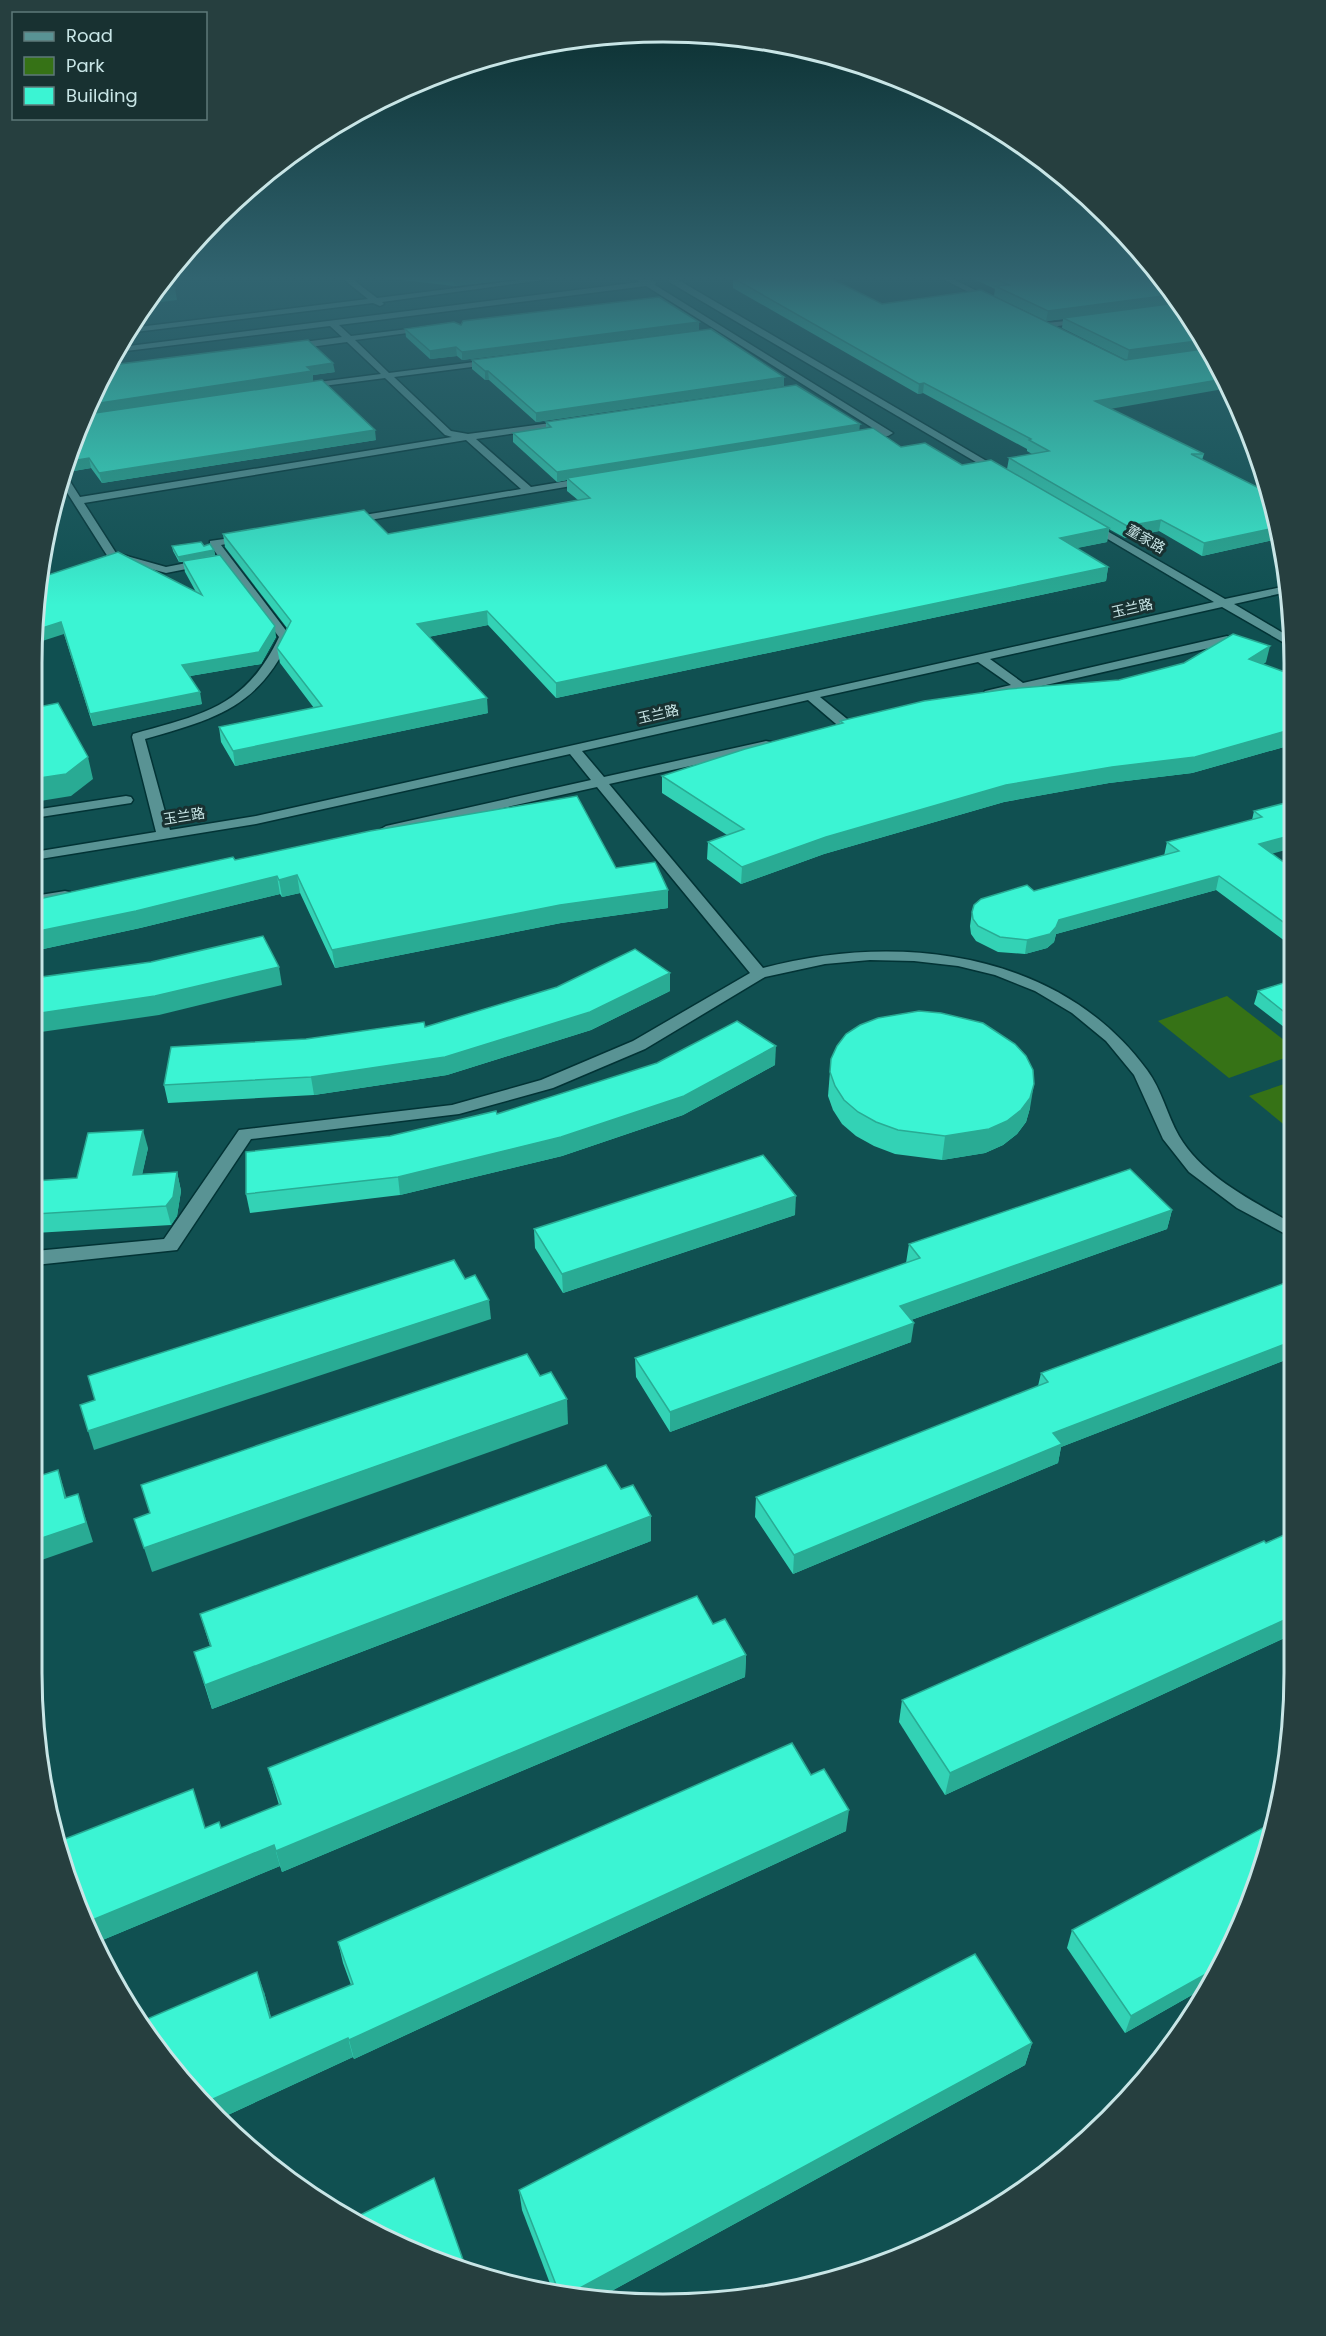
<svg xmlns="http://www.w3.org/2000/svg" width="1326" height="2336" font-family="Poppins,'Noto Sans SC',sans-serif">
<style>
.green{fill:#367216}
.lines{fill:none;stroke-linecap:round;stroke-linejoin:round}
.minor-casing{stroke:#023335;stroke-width:3}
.minor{fill:#599394;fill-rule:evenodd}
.wall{fill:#33d2b5}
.shaded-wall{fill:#29ab94}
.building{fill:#3bf4d3;stroke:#29ab94;stroke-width:1.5}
.labels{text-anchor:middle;stroke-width:6;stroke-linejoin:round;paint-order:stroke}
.far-street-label{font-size:14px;fill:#c8e5e6;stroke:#183131}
.rim{fill:none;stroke:#c8e5e6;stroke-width:3}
</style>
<rect width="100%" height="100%" fill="#105051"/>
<g class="green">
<polygon points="1227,996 1293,1047 1293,1055 1229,1078 1158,1021"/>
<polygon points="1293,1081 1293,1132 1249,1096"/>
</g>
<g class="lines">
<defs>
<g id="minor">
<polygon points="342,278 351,278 377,298 536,278 558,278 382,302 384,304 380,306 373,303 127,333 130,328 368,299"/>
<polygon points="634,278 656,281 655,285 893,433 888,436 856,440 856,436 879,432 646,286 339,325 351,336 433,326 433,330 430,330 355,340 389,373 498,359 499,361 495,364 394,377 451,431 468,434 573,420 575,422 570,425 476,439 531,487 591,477 595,478 595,482 346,524 341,521 346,518 521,489 466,440 84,503 116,553 166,567 207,559 212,562 207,565 166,573 108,557 61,483 62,474 66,475 80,497 452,437 445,435 385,378 300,389 300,385 303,384 381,374 347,342 288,350 284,347 288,344 342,337 330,326 118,352 121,347 640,282"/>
<polygon points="669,278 675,278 1007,473 998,475 669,282"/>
<polygon points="941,278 951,278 997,301 990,303"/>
<polygon points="1032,318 1046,323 1086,319 1090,321 1045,328 1029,322 1029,318"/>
<path d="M1088 520 1225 599 1286 586 1287 592 1234 604 1293 639V648L1222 607 990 659 1023 683 1227 636 1233 640 1227 644 989 698 985 697 983 694 985 691 1011 685 978 662 820 697 852 723 853 726 852 729H842L808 700 582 751 604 777 766 741 771 742 773 745 771 748 609 784 763 968C897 932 1059 950 1147 1070 1162 1090 1167 1115 1179 1136 1203 1177 1253 1201 1293 1224V1238L1237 1208 1189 1172 1163 1139 1134 1075 1106 1041 1072 1013 1035 991 995 975 958 966 914 961 870 960 825 964 765 977 645 1049 553 1088 459 1114 251 1139 177 1250 35 1265V1251L164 1239 239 1130 452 1105 541 1080 633 1041 750 973 597 787 386 834 379 830 386 826 591 780 570 754 256 824 34 860V852L156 832 132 737 133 734C203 714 245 708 279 637L210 545V541L252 535V539L221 545 291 637C257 709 216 718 145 739L170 830 256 816 1214 602 1084 525 1083 523Z"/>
<polygon points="126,796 131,797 133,800 131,803 34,818 34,810"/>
<polygon points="65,891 70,892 72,895 70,898 34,904 34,896"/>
</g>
</defs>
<use href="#minor" class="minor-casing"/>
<use href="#minor" class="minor"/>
</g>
<g class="wall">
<polygon points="386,278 527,278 454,286"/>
<polygon points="733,278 882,304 1126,360 1062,328 1063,319 1046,321 994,296 995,289 972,278 1157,278 1111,409 1204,454 1202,460 1267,492 1277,539 1202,556 1159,531 1125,538 1109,529 1107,542 1076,548 1108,567 1106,581 556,698 488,625 428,637 488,713 235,766 221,742 219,727 314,708 280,663 277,648 287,628 225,547 223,534 388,534 578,500 567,491 567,480 557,482 513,442 513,433 546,427 546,422 859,431 901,447 962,465 1007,469 1009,458 1032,454 1027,451 1027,449 923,393 918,394 733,288"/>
<polygon points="699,322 699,330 462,360 457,356 430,359 406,337 405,329 461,325"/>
<polygon points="472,360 784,386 536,422 489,380 485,380 472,369"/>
<polygon points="112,365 335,372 313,375 313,381 376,440 102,483 91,468 62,473"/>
<polygon points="172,546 204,546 214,550 215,555 276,637 261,664 190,676 202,704 93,726 64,634 33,621 196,592 185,572 183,562 179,562 173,551"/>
<polygon points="1266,662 1263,664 1291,745 1192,773 1109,783 1004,802 824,854 741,884 707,859 708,842 727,835 662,793 662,776 840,724 840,721 1119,680"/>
<polygon points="1293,801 1272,854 1293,869 1293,947 1216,890 1056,934 1054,942 1047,948 1025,954 998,952 976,941 971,934 970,926 972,912 1164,856 1167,842 1252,820 1254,811"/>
<polygon points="235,860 616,868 668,890 668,908 561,923 335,968 300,893 282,897 280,894 140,928 34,951 34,900"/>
<polygon points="1293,980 1293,1034 1254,1004 1258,991"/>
<polygon points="670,991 591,1030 447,1075 314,1095 168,1103 164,1085 306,1039 425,1027"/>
<polygon points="831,1059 1030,1108 1026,1122 1017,1134 1003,1145 985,1153 942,1160 895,1154 874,1146 856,1136 842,1124 833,1110 828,1096"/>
<polygon points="775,1065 683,1115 562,1156 400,1195 250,1213 246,1194 390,1136 497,1114"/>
<polygon points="148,1148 142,1174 177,1172 181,1191 177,1216 171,1225 35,1233 35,1181 77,1178"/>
<polygon points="1172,1210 1167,1229 911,1320 911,1342 670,1432 636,1377 635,1358 906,1263 909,1244"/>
<polygon points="795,1215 563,1293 535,1248 534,1229"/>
<polygon points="1293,1280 1293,1357 1061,1447 1058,1463 793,1574 755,1517 756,1497 1038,1386 1041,1373"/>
<polygon points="1293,1531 1293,1634 945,1795 899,1722 902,1700"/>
<polygon points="651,1541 212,1709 194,1652 210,1646 200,1614"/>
<polygon points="713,1624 746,1655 745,1677 282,1872 280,1866 93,1944 193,1789 205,1828 221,1828 279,1805 268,1768"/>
<polygon points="811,1775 846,1831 354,2059 353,2057 217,2120 162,2057 264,1992 271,2018 351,1985 343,1963 338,1942"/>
<polygon points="1261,1876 1206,1987 1125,2033 1067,1948 1072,1930"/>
<polygon points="1032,2043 1025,2065 595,2300 581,2299 554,2294 522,2210 519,2190"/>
</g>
<g class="shaded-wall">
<polygon points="453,278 527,278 454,286"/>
<polygon points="175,288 177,300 145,304 156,291"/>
<polygon points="1170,295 1177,304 1046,321 1048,311"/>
<polygon points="699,322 699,330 462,360 462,352"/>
<polygon points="1204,340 1211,349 1127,361 1129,350"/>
<polygon points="456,347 457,356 430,359 430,351"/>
<polygon points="333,363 335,372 313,375 313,381 87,415 93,404"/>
<polygon points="485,371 488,371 489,380 485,380"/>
<polygon points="784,377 784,386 536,422 536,413"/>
<polygon points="1224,379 1229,388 1093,412 1095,401"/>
<polygon points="924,383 923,393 918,394 919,384"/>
<polygon points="860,424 859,433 567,478 567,480 557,482 557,472"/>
<polygon points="375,430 376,440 102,483 99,473"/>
<polygon points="89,458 91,468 62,473 65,462"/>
<polygon points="1161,520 1159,531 1125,538 1127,526"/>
<polygon points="1109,528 1107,542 1058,552 1060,538"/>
<polygon points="1275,528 1277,539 1202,556 1204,543"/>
<polygon points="214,550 215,555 179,562 178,557"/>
<polygon points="1108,567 1106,581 556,698 556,683"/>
<polygon points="487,611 488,625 418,639 417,624"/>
<polygon points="61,622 64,634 33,644 33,631"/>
<polygon points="275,626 276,637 261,664 184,677 182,665"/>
<polygon points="1270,646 1266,662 1245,675 1249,659"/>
<polygon points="200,692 202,704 93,726 90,714"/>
<polygon points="487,698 488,713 235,766 233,751"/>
<polygon points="1293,729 1293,744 1291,745 1192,773 1109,783 1004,802 824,854 741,884 742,867 826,837 1006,785"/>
<polygon points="88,757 93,779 71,796 34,802 33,779"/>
<polygon points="1293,835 1293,848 1256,858 1259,844"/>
<polygon points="297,875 300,893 282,897 279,880"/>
<polygon points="277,876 280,894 140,928 34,951 34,932"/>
<polygon points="1219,876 1216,890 1056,934 1054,942 1047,948 1025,954 1027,940 1059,920"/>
<polygon points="668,890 668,908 561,923 335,968 332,950 560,905"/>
<polygon points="279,967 282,985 159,1015 34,1033 34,1014"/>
<polygon points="670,973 670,991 591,1030 447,1075 314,1095 311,1077"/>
<polygon points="776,1046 775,1065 683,1115 562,1156 400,1195 398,1177"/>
<polygon points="1034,1084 1030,1108 1026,1122 1017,1134 1003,1145 985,1153 942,1160 945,1136"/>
<polygon points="143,1130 148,1148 138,1194 133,1175"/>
<polygon points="177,1172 181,1191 177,1216 171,1225 166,1206"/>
<polygon points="796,1196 795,1215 563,1293 562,1274"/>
<polygon points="1172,1210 1167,1229 897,1325 900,1306"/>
<polygon points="489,1300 491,1319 94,1450 88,1431"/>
<polygon points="914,1323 911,1342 670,1432 670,1412"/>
<polygon points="1293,1341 1293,1357 1061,1447 1058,1463 793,1574 794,1555 1053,1433"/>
<polygon points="36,1389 43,1418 36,1420"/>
<polygon points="567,1399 568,1424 152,1572 144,1548"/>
<polygon points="58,1470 64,1489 72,1517 65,1498"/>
<polygon points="78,1494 93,1542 36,1562 36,1540"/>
<polygon points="651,1516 651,1541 212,1709 205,1685"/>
<polygon points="1293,1616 1293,1634 945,1795 950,1773"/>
<polygon points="746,1655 745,1677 282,1872 276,1851"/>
<polygon points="849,1810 846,1831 354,2059 349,2040"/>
<polygon points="274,1845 280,1866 93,1944 85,1923"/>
<polygon points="1215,1969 1206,1987 1125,2033 1131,2016"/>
<polygon points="257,1972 264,1992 277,2038 270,2018"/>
<polygon points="348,2038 353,2057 217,2120 202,2104"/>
<polygon points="1032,2043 1025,2065 595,2300 581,2299 565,2296"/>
</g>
<g class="building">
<polygon points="733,278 830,278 882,304 981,290 1125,360 1210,348 1224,379 1095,401 1204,454 1191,454 1267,492 1275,528 1204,543 1161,520 1127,526 1009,458 1049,451 1029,440 1031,439 924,383 919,384"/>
<polygon points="994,278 1157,278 1170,295 1048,311 995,286 1009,285"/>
<polygon points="165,279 175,288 156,291"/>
<polygon points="659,297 699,322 462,352 456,347 430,351 405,329 454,322 461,325 463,321"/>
<polygon points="1176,303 1204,340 1129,350 1063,318"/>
<polygon points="711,329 784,377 536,413 488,371 485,371 472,360"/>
<polygon points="308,340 333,363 307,367 312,371 93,404 112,365"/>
<polygon points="322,380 375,430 99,473 89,458 65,462 88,414"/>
<polygon points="796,385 860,424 557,472 513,433 551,427 546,422"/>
<polygon points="873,428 901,447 925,443 962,465 991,460 1109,528 1060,538 1108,567 556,683 487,611 417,624 487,698 233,751 219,727 322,706 277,648 291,621 223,534 364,510 388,534 590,498 567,478"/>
<polygon points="201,542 204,546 210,544 214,550 178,557 172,546"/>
<polygon points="118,552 202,595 183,561 220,555 275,626 259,652 182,665 200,692 90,714 61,622 33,631 33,621 42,577"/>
<polygon points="1233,634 1270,646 1249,659 1293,675 1293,729 1195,757 1112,767 1006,785 826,837 742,867 708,842 744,829 662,776 745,749 843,723 840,721 924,701 1008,689 1119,680 1184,663"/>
<polygon points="58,703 88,757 66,774 33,779 33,708"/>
<polygon points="577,796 616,868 655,862 668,890 560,905 332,950 297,875 279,880 277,876 136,911 34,932 34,900 233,857 235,860 370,831"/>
<polygon points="1293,801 1293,835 1259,844 1293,869 1293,929 1219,876 1059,920 1056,927 1050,934 1027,940 1000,937 978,926 973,919 972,912 974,905 981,899 1027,885 1034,891 1179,851 1167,842 1262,817 1254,811"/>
<polygon points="263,936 279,967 155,996 34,1014 34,978 151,962"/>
<polygon points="635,949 670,973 590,1012 445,1057 311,1077 164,1085 171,1047 306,1039 424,1022 425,1027 557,987"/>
<polygon points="1293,980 1293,1019 1258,991"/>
<polygon points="919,1011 941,1013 983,1023 1015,1044 1026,1056 1033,1070 1034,1084 1030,1098 1021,1110 1007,1121 989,1129 945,1136 898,1130 876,1122 858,1112 844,1100 835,1086 830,1072 831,1059 837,1046 846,1034 860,1025 878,1018"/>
<polygon points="737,1021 776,1046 684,1096 561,1137 398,1177 246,1194 246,1152 390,1136 496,1111 497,1114 657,1063"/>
<polygon points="143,1130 133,1175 177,1172 173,1197 166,1206 35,1214 35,1181 77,1178 88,1133"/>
<polygon points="763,1155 796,1196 562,1274 534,1229"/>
<polygon points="1130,1169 1172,1210 900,1306 914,1323 670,1412 635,1358 920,1258 909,1244"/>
<polygon points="454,1260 465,1279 475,1275 489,1300 88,1431 80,1405 95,1400 88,1376"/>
<polygon points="1293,1280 1293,1341 1053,1433 1062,1444 794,1555 756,1497 1048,1382 1041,1373"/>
<polygon points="527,1354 540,1376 551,1372 567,1399 144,1548 134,1519 150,1513 141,1485"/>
<polygon points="606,1465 621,1489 633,1485 651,1516 205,1685 194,1652 211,1646 200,1614"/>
<polygon points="58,1470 65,1498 78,1494 86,1523 36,1540 36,1477"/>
<polygon points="1293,1531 1293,1616 950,1773 902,1700 1264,1541 1266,1543"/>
<polygon points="697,1596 713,1624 725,1619 746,1655 276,1851 274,1845 85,1923 65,1876 57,1842 193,1789 205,1828 219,1822 221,1828 281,1804 268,1768"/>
<polygon points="792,1743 811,1775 824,1769 849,1810 349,2040 348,2038 202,2104 162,2057 140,2022 257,1972 270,2018 353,1984 338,1942"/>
<polygon points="1272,1823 1261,1876 1215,1969 1131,2016 1072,1930"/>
<polygon points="975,1954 1032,2043 565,2296 560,2295 519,2190"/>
<polygon points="434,2178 467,2271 384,2240 350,2220"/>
</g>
<linearGradient id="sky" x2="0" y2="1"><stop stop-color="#092c2d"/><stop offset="0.46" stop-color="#316470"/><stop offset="1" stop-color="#316470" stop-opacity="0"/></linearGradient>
<rect width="1326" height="605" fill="url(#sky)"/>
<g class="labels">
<g class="far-street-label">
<text transform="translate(1146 539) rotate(30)" y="5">董家路</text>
<text transform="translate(1132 608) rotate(-13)" y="5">玉兰路</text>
<text transform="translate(658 714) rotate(-13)" y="5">玉兰路</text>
<text transform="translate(184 816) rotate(-9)" y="5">玉兰路</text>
</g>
</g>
<path d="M0 0H1326V2336H0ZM663 42H663A621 621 0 0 1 1284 663V1673A621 621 0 0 1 663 2294H663A621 621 0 0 1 42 1673V663A621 621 0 0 1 663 42Z" fill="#263f3f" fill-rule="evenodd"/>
<path class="rim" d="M663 42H663A621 621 0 0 1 1284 663V1673A621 621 0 0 1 663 2294H663A621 621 0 0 1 42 1673V663A621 621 0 0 1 663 42Z"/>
<rect x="12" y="12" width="195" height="108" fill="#183131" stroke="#5e7979" stroke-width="1.5"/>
<rect x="24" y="32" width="30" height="9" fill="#599394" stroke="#5e7979" stroke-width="1.5"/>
<text x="66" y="42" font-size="18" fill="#c8e5e6">Road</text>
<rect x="24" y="57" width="30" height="18" fill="#367216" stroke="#5e7979" stroke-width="1.5"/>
<text x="66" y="72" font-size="18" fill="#c8e5e6">Park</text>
<rect x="24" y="87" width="30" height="18" fill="#3bf4d3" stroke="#5e7979" stroke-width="1.5"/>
<text x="66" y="102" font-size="18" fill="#c8e5e6">Building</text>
</svg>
